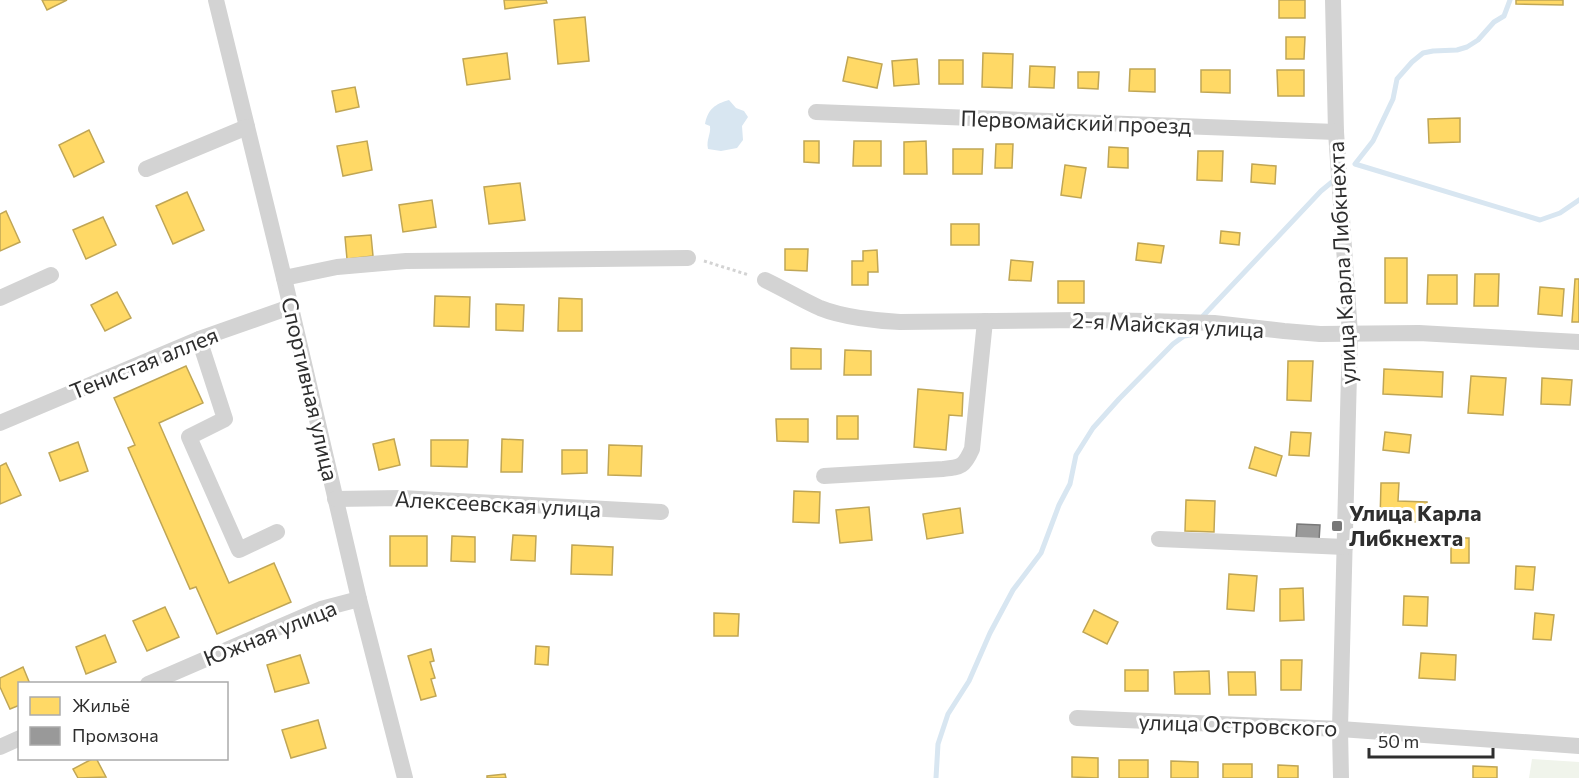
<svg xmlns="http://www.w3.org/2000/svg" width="1579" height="778" font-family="Commissioner,sans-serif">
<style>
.green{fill:#f0f4eb}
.water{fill:#d8e6f1}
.homes{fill:#ffd966;stroke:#c0a655;stroke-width:1.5}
.industry{fill:#999;stroke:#797979;stroke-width:1.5}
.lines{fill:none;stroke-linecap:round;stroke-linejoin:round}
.stream{stroke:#d8e6f1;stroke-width:5}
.path{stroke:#d3d3d3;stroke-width:3;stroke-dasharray:3 3;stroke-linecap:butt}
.minor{stroke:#d3d3d3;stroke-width:16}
.poi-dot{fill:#777;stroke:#fff;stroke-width:2}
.labels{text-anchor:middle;stroke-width:6;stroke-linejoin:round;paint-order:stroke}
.street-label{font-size:22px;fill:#2e2e2e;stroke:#fff}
.poi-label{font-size:22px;font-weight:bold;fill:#2e2e2e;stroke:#fff;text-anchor:start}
</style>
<rect width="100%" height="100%" fill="#fff"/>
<polygon class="green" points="1532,759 1579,762 1579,778 1529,778"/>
<path class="water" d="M729 100 736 108 744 111 748 117 742 126 743 140 737 148 721 151 708 149C706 139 711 135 710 126L705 124C708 109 715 104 729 100Z"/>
<g class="homes">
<polygon points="42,0 67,0 47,10"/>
<polygon points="504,0 546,0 547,3 505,9"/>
<rect x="1279" y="0" width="26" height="18"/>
<polygon points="1516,0 1563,0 1563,5 1516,4"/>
<polygon points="585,17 589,61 558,64 554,20"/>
<polygon points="1286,37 1305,37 1304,59 1286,59"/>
<polygon points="507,53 510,79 467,85 463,59"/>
<polygon points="983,53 1013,54 1012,88 982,87"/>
<polygon points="848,57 882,64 877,88 843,81"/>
<polygon points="917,59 919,84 894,86 892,61"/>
<rect x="939" y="60" width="24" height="24"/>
<polygon points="1030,66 1055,67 1054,88 1029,87"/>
<polygon points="1130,69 1155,69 1155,92 1129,91"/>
<polygon points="1201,70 1230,70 1230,93 1201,92"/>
<polygon points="1277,70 1304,70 1304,96 1278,96"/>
<polygon points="1078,72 1099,72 1098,89 1078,88"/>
<polygon points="355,87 359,107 336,112 332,91"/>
<polygon points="1460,118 1460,142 1429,143 1428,119"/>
<polygon points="89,130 104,162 74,177 59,145"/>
<polygon points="367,141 372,170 343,176 337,146"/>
<polygon points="804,141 819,141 819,163 804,162"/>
<polygon points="854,141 881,141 881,166 853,166"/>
<polygon points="926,141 927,174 904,174 904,142"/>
<polygon points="996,144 1013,144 1012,168 995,168"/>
<polygon points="1109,147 1128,148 1128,168 1108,167"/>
<polygon points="953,149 983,149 982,174 953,174"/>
<polygon points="1198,151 1223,151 1222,181 1197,180"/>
<polygon points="1252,164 1276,166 1275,184 1251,182"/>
<polygon points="1065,165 1086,168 1081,198 1061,195"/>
<polygon points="520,183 525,220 489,224 484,187"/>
<polygon points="187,192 204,230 173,244 156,206"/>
<polygon points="432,200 436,227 403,232 399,205"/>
<polygon points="6,211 20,242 0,251 0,214"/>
<polygon points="103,217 116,245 86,259 73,230"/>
<rect x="951" y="224" width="28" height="21"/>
<polygon points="1221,231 1240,233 1239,245 1220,243"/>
<polygon points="371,235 373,256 347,259 345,237"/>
<polygon points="1138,243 1164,246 1161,263 1136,260"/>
<polygon points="785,249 808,249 807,271 785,270"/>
<polygon points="877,250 878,272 868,272 868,285 852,285 852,261 863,261 863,251"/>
<rect x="1385" y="258" width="22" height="45"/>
<polygon points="1011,260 1033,262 1031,281 1009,280"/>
<polygon points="1475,274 1499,274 1498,306 1474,306"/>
<polygon points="1428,275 1457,275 1457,304 1427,304"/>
<polygon points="1575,279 1579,279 1579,322 1572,322"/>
<rect x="1058" y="281" width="26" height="22"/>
<polygon points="1540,287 1564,289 1562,316 1538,314"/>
<polygon points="117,292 131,318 105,331 91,305"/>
<polygon points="435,296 470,297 469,327 434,326"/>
<polygon points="559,298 582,299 582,331 558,331"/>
<polygon points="496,304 524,305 523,331 496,330"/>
<polygon points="791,348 821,349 821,369 791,369"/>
<polygon points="845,350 871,351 871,375 844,375"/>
<polygon points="1288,361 1313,361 1311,401 1287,400"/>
<polygon points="186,366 203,403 159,423 229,583 274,563 291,602 217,634 196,587 190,589 128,448 135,445 114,398"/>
<polygon points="1384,369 1443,372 1442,397 1383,394"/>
<polygon points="1471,376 1506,378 1503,415 1468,413"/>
<polygon points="1542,378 1572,380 1570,405 1541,404"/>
<polygon points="918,389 963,393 962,416 949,415 946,450 914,447"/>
<rect x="837" y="416" width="21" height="23"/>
<polygon points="776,419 808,419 808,442 777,441"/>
<polygon points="1291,432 1311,433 1309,456 1289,455"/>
<polygon points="1385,432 1411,435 1409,453 1383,450"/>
<polygon points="394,439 400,465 379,470 373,444"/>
<polygon points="502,439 523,440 522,472 501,472"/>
<polygon points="431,440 468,440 467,467 431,466"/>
<polygon points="78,442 88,471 60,481 49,453"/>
<polygon points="609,445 642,446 641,476 608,475"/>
<polygon points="1255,447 1282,456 1276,476 1249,468"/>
<polygon points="562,450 587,450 587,473 562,474"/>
<polygon points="6,463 21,495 0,504 0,466"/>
<polygon points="1381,483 1399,483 1398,501 1427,502 1427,522 1380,521"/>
<polygon points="794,491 820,492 819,523 793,522"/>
<polygon points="1186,500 1215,501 1214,532 1185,531"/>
<polygon points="869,507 872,540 840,543 836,510"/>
<polygon points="960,508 963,533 927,539 923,514"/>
<polygon points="513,535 536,536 535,561 511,560"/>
<rect x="390" y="536" width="37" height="30"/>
<polygon points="452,536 475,537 475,562 451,561"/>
<rect x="1451" y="538" width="18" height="25"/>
<polygon points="572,545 613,547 612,575 571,574"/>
<polygon points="1516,566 1535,567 1533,590 1515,589"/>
<polygon points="1229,574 1257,576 1254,611 1227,609"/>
<polygon points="1303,588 1304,620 1280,621 1280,589"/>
<polygon points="1404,596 1428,597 1427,626 1403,625"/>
<polygon points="165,607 179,637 147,651 133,621"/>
<polygon points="1094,610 1118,622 1107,644 1083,632"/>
<polygon points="714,613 739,614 738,636 714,636"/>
<polygon points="1535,613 1554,615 1551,640 1533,639"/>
<polygon points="105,635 116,662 86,674 76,647"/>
<polygon points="536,646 549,647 548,665 535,664"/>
<polygon points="431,649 434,661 430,662 435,678 431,679 436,696 421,700 408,656"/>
<polygon points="1421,653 1456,655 1455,680 1419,678"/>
<polygon points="300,655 309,683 275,692 267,665"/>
<polygon points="1281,660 1302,660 1301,690 1281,690"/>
<polygon points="23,667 30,684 20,684 20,705 10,709 0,687 0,678"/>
<rect x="1125" y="670" width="23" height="21"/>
<polygon points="1209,671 1210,694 1175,694 1174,672"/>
<polygon points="1228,672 1255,672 1256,695 1229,695"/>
<polygon points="318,720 326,748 291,758 282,730"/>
<polygon points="1072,757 1098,758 1098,778 1072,777"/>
<polygon points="94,758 96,758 106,777 78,778 73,769"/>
<rect x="1119" y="760" width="29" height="18"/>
<polygon points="1171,761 1198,762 1198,778 1171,778"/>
<rect x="1223" y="764" width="29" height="14"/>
<polygon points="1278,765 1298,766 1298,778 1278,778"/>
<polygon points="1473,766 1497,767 1497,778 1473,778"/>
<polygon points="505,774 506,778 487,778 487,776"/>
</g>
<polygon class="industry" points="1297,524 1320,525 1319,541 1296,539"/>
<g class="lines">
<g class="stream">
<polyline points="1510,0 1504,16 1494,22 1478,40 1467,47 1457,50 1433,51 1423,53 1412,62 1397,79 1393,99 1373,141 1355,164 1540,220 1560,213 1579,200"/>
<polyline points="1203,316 1321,191 1332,182"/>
<polyline points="936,778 938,744 948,714 969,681 990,633 1013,590 1041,553 1059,505 1070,484 1076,455 1093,428 1119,399 1173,344 1184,336 1191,335 1195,331"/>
</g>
<polyline class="path" points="704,261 749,275"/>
<g class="minor">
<polyline points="216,0 284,278 359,599 405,778"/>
<polyline points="1333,0 1336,132 1350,334 1340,729 1341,778"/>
<polyline points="816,112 1336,132"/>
<polyline points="146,169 247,127"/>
<polyline points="284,278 337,267 406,261 688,258"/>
<path d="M765 280C784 289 802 300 820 308 842 317 877 321 900 322L1082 320 1148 321 1214 323 1284 331 1320 334 1419 333 1579 342"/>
<polyline points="0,298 51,275"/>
<polyline points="199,339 225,419 189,437 239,550 277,532"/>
<polyline points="0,423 199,339 290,307"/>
<path d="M824 476 943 469C961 467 964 467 972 449L985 321"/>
<polyline points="335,499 401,498 661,512"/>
<polyline points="1159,539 1345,547"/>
<polyline points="148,684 321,609 359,599"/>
<polyline points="1077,718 1340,729 1579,746"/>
<polyline points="0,747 20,738"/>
</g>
</g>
<rect class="poi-dot" x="1331" y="520" width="12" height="12" rx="3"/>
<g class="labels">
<g class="street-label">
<text transform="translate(1076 122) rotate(2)" y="8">Первомайский проезд</text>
<text transform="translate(1342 263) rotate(-93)" y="8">улица Карла Либкнехта</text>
<text transform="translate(1168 325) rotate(3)" y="8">2-я Майская улица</text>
<text transform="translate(144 363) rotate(-22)" y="8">Тенистая аллея</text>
<text transform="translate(310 389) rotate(77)" y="8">Спортивная улица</text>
<text transform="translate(498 504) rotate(3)" y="8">Алексеевская улица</text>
<text transform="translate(270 633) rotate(-22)" y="8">Южная улица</text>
<text transform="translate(1238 725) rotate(2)" y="8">улица Островского</text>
</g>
<g class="poi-label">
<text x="1349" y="521">Улица Карла<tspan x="1349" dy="25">Либкнехта</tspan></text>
</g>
</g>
<rect x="18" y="682" width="210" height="78" fill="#ffffff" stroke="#ababab" stroke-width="1.5"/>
<rect x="30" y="697" width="30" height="18" fill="#ffd966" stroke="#ababab" stroke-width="1.5"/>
<text x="72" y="712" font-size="18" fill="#2e2e2e">Жильё</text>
<rect x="30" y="727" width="30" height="18" fill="#999999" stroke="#ababab" stroke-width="1.5"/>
<text x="72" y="742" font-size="18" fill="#2e2e2e">Промзона</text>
<path d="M1369 748v9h124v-9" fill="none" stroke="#2e2e2e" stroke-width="3"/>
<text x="1378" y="748" font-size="18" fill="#2e2e2e" stroke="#ffffff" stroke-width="4.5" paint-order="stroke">50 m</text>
</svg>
